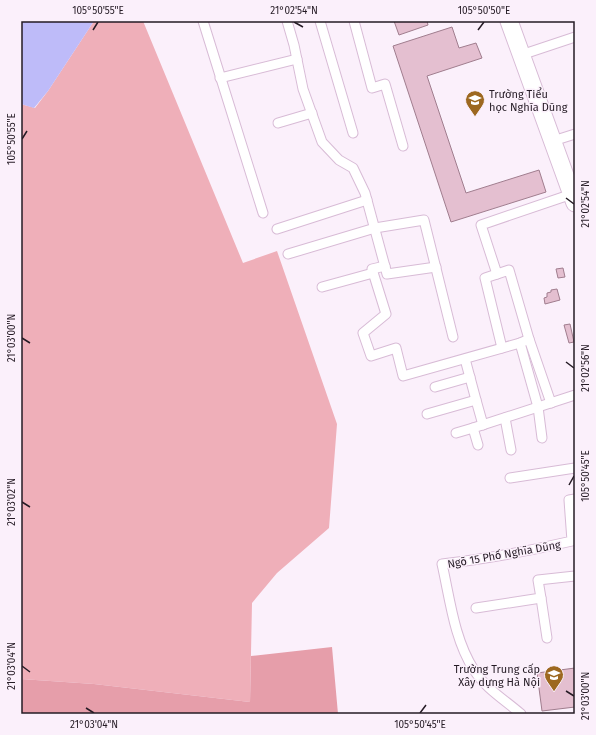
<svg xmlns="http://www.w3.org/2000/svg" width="596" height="735" font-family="'Fira Sans',sans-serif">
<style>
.green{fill:#efafb9}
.forest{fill:#e69eaa}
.water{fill:#bebbf9}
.building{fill:#e4bfd0;stroke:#a07d8e}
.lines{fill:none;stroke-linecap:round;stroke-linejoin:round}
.service-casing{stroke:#d8bbd6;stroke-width:11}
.minor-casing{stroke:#d8bbd6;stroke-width:19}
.service{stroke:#fff;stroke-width:9}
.minor{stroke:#fff;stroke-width:17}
.ticks{fill:none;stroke:#251b25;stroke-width:1.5}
.labels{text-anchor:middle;stroke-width:3;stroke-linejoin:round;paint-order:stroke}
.poi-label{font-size:11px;fill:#251b25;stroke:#fbf0fb;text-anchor:start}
.street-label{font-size:11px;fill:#251b25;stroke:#fbf0fb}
.neatline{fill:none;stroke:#251b25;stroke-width:1.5}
.ticks-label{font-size:10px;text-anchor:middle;fill:#251b25}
</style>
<rect width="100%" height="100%" fill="#fbf0fb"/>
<polygon class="green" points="94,21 143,21 243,263 277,251 337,424 329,528 277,573 252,603 250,702 94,684 21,679 21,104 35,108 48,91"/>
<polygon class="forest" points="332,647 338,714 21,714 21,679 94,684 250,702 251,656"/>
<polygon class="water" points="21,21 94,21 48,91 34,108 21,104"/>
<g class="building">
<polygon points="394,21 427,21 428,25 399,35"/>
<polygon points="452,27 459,48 476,43 482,58 427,76 466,193 539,170 546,192 451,222 393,46"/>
<polygon points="563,268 565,277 558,278 556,269"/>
<polygon points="557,289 560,300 545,304 544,298 547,297 547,293 551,292 551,290"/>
<polygon points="570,324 574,342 569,343 564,325"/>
<polygon points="575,668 575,707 542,711 537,673"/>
</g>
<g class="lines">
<defs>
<g id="service">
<polyline points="203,21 263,213"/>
<polyline points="287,21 294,45 303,89 322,142 339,160 353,168 365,193 387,274 436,267"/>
<polyline points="320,21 353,133"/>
<polyline points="354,21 372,88 385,84 403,146"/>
<polyline points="521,55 575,37"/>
<polyline points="220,78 297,59"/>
<polyline points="278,123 312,113"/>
<polyline points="553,141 575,134"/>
<polyline points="277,229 367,200"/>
<polyline points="288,254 375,228 424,220 453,337"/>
<polyline points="385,266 372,269 386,314 363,333 371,356 396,348 403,376 520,343 529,339 551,403"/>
<polyline points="497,274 481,225 572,194"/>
<polyline points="322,287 373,273"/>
<polyline points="520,343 538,407 542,438"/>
<polyline points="502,348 485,278 509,270 529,339"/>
<polyline points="435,387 470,377"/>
<polyline points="476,400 483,425"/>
<polyline points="427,414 476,400 465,359"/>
<polyline points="505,418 511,450"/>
<polyline points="456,433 473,428"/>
<polyline points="478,445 473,428 575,395"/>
<polyline points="510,478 575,468"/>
<polyline points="541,598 547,638"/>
<polyline points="476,608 541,598 538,580 575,576"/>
<path d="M521 714C505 700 485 688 474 670 454 639 450 599 442 564 486 559 529 551 572 541L569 500 575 499"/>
</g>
<polyline id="minor" points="509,21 575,203"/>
</defs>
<use href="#service" class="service-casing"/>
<use href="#minor" class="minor-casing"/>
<use href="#service" class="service"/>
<use href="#minor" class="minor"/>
</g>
<path class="ticks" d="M294 22 303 27M93 30 98 22M478 30 484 22M22 139 27 131M566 198 574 204M22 338 30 343M566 362 574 368M569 485 574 476M22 502 30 507M22 666 30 672M566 691 574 696M86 708 94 713M420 713 426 705"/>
<defs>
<symbol id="school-pin" viewBox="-11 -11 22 30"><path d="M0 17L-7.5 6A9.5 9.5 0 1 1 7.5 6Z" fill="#9d6820" stroke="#fbf0fb"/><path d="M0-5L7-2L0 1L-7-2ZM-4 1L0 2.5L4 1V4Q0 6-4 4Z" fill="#fff"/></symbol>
</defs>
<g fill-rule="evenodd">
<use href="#school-pin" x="464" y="89" width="22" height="30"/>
<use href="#school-pin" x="543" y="664" width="22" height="30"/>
</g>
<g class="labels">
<g class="poi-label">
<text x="489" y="98">Trường Tiểu<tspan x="489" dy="13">học Nghĩa Dũng</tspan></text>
<text x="540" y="673" text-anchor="end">Trường Trung cấp<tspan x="540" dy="13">Xây dựng Hà Nội</tspan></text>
</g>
<g class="street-label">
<text transform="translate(504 554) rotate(-10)" y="4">Ngõ 15 Phố Nghĩa Dũng</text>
</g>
</g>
<rect width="596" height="735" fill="none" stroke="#fbf0fb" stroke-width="44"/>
<rect x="22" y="22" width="552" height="691" class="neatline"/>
<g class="ticks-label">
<text x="98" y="14">105°50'55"E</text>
<text x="294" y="14">21°02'54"N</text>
<text x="484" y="14">105°50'50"E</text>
<text transform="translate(11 139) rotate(-90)" y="4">105°50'55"E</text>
<text transform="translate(585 204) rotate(-90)" y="4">21°02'54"N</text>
<text transform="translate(11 338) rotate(-90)" y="4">21°03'00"N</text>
<text transform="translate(585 368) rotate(-90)" y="4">21°02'56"N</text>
<text transform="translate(585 476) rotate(-90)" y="4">105°50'45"E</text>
<text transform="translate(11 502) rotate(-90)" y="4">21°03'02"N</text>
<text transform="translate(11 666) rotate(-90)" y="4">21°03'04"N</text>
<text transform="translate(585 696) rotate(-90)" y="4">21°03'00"N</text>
<text x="94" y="728">21°03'04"N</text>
<text x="420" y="728">105°50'45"E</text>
</g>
</svg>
